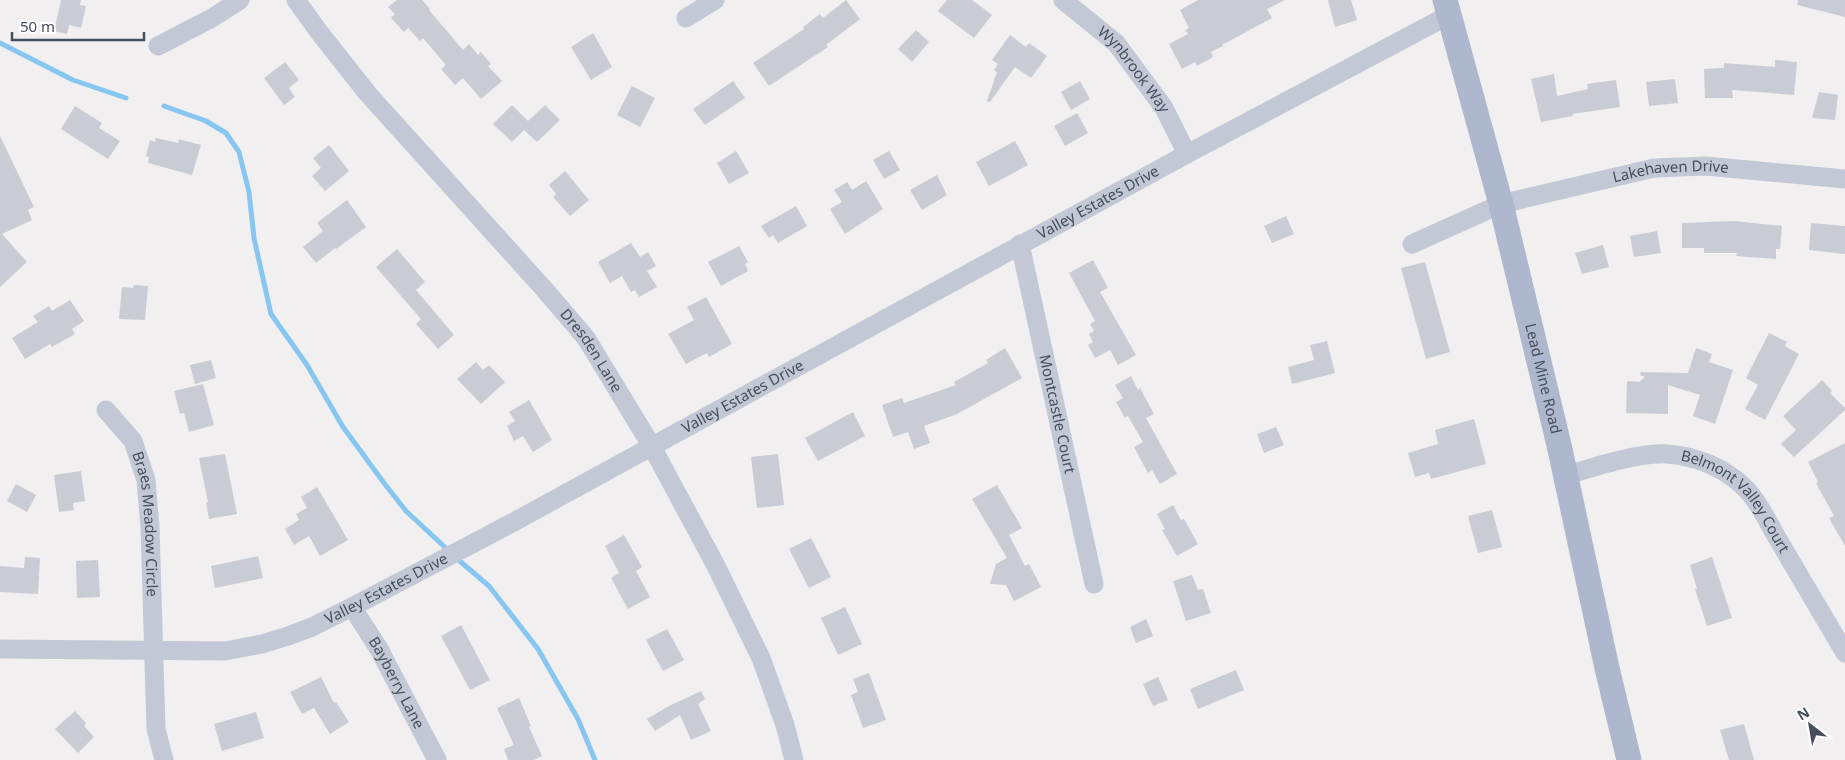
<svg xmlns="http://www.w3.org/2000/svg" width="1845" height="760" font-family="'Noto Sans',sans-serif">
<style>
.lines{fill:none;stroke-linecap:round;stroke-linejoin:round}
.stream{stroke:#86c6f0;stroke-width:5}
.building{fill:#caccd5}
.minor{stroke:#c2c8d5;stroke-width:19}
.major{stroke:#adb8cf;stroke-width:25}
.labels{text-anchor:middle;stroke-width:4.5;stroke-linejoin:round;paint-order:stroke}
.street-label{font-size:15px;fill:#464e5d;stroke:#fff}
</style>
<rect width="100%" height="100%" fill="#f1efef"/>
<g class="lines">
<g class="stream">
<polyline points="0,43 73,80 126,98"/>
<polyline points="164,106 206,121 226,133 239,152 249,192 254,238 271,314 307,365 343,427 384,483 406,511 449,551"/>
<polyline points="455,557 489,586 538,649 578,719 595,760"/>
</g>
</g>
<g class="building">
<polygon points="61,0 81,0 80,5 86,6 81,28 69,25 67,34 54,31"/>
<polygon points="397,0 422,0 430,9 429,10 463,50 469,44 478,55 481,52 491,64 488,66 502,81 481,99 463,78 455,85 441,69 446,65 423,38 420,41 408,28 404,32 391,18 395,14 388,7"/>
<polygon points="846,0 860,19 826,45 828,47 769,86 753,63 804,29 803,27 820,14 823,18"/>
<polygon points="947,0 972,0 992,15 974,38 938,11"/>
<polygon points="1198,0 1285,0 1267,9 1272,18 1222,45 1223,46 1211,52 1213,57 1197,66 1195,62 1182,69 1169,44 1188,34 1185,30 1189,28 1180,10"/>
<polygon points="1328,0 1351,0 1357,20 1335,27"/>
<polygon points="1798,0 1845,0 1845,17 1797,5"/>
<polygon points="916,30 929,42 912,62 898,49"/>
<polygon points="593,33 612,67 591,80 571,47"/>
<polygon points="1010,35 1026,47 1029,43 1047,56 1031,78 1015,67 990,102 987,101 997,72 994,70 998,64 992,60"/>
<polygon points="1775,60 1797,62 1794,95 1732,90 1733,98 1705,98 1704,69 1724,68 1724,63 1775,67"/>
<polygon points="285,62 299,80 289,88 295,97 284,105 264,78"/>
<polygon points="1554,74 1557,96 1588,89 1587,84 1616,80 1620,107 1572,114 1573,116 1541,122 1531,79"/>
<polygon points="1675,79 1678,103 1649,106 1646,82"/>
<polygon points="733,81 745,98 705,125 693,109"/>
<polygon points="1080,81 1090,99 1071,110 1061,92"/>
<polygon points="632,86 655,98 640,127 617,115"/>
<polygon points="1819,92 1838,95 1835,120 1812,118"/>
<polygon points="512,105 528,121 545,105 560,120 537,142 524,130 512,142 493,124"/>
<polygon points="75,106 102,123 99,128 120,141 108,159 61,129"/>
<polygon points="1077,113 1088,133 1065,146 1054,126"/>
<polygon points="0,136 34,207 28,210 32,220 2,234 27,262 0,287"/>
<polygon points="156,138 178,143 179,139 201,145 192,175 148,163 149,157 146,156 150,140 155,142"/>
<polygon points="1015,141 1028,165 989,186 976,162"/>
<polygon points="329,145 349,171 325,191 312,176 321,168 313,158"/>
<polygon points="736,151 749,173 729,184 717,163"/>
<polygon points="889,151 900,170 884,179 873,160"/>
<polygon points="565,171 589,200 570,216 553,197 556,194 549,185"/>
<polygon points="937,175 947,195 922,210 910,190"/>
<polygon points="866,181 883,209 845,234 830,209 842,202 834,190 847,182 852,190"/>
<polygon points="347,200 366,227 336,249 335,248 316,263 303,247 323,231 317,223"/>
<polygon points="796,206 807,226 778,243 773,235 769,238 761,226"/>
<polygon points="1286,216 1294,234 1272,243 1264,226"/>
<polygon points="1733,221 1782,226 1780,249 1776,249 1776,259 1736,256 1737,253 1704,253 1704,248 1682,248 1682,223"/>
<polygon points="1811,223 1845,226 1845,254 1809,250"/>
<polygon points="1657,231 1661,253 1634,257 1630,236"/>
<polygon points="631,243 640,257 648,252 656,266 647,271 657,287 639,297 635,290 631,292 622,276 610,283 598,262"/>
<polygon points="1603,245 1609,267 1582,274 1575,253"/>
<polygon points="739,246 748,262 745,264 748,271 721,286 708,262"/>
<polygon points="397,249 425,282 416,290 454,335 438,349 416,324 421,319 376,267"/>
<polygon points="1093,260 1108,288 1100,292 1136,355 1118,365 1110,350 1095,358 1088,345 1093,342 1089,334 1094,331 1090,324 1095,321 1069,273"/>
<polygon points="1425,262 1450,352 1426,359 1401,268"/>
<polygon points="134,285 148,286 145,320 119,319 122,287 133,288"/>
<polygon points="706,297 732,344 709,357 707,353 686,364 668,334 694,320 687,307"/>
<polygon points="70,300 84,321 72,329 75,334 52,347 50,344 25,359 12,338 38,322 33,316 49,306 52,311"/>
<polygon points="1769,333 1787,342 1785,346 1799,354 1765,420 1745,409 1758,385 1746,378"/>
<polygon points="1327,341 1335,373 1292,384 1288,367 1314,360 1310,345"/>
<polygon points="1005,348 1022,378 957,414 924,426 930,443 914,449 908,432 893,437 882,405 902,398 904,403 956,385 954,382 988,363 986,360"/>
<polygon points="1696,348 1712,354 1709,362 1733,370 1715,424 1693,416 1700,395 1668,385 1668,414 1626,413 1627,381 1639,382 1645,377 1640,375 1641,372 1688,373"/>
<polygon points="211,360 216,378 195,384 190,365"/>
<polygon points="476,362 483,370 489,365 505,382 481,404 457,379"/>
<polygon points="1131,376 1138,390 1140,388 1154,414 1146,418 1177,474 1160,484 1152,470 1148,473 1134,447 1143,442 1128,416 1125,418 1116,402 1123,398 1115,385"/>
<polygon points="1822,380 1832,391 1830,393 1845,408 1845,410 1794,457 1781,444 1796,430 1783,416"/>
<polygon points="203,384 214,425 189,432 184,413 180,414 174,391"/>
<polygon points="529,400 552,440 533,452 523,436 514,441 507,426 515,421 509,412"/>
<polygon points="853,412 865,436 818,461 805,438"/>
<polygon points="1474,419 1486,464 1431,479 1429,473 1415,477 1408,453 1438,444 1435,430"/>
<polygon points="1276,427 1284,445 1264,453 1257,434"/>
<polygon points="1845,443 1845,546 1829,518 1834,516 1816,483 1818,482 1808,462"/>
<polygon points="225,454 237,514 209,519 206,503 208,502 199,458"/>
<polygon points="778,454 784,505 757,508 751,457"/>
<polygon points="81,471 85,501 73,503 74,510 59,512 54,475"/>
<polygon points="16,484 36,495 27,512 7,501"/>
<polygon points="997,485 1022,528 1009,535 1025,566 1029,564 1041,587 1014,601 1006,585 990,584 996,564 1007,558 972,499"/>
<polygon points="317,487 348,540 320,556 309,536 294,545 285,529 299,520 296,514 307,508 301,497"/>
<polygon points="1173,505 1181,520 1184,519 1198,544 1177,556 1162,530 1165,529 1157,514"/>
<polygon points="1492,510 1502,547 1478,553 1468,516"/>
<polygon points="624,535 642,567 636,571 650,597 628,609 611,578 619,573 605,546"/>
<polygon points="811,538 831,577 809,588 789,549"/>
<polygon points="258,556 263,578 215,588 211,566"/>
<polygon points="25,557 40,558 38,594 0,592 0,566 24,568"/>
<polygon points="1712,557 1732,618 1707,626 1695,589 1697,589 1690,565"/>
<polygon points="98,560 100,597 77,598 76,561"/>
<polygon points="1192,575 1198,590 1203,589 1211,613 1186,621 1173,581"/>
<polygon points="845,607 862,644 838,655 821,618"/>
<polygon points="1146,619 1153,636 1136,643 1130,627"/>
<polygon points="461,625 490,680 470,690 441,636"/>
<polygon points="667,629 684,660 663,671 646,640"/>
<polygon points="1236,670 1244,690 1198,709 1190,689"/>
<polygon points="869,673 886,720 863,728 851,695 858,692 853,679"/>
<polygon points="321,677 334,703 336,702 349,722 330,734 314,708 302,714 290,692"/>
<polygon points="1158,677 1168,700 1153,706 1143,684"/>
<polygon points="701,691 705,699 698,704 711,731 691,740 680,715 655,731 647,719 669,706"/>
<polygon points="519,698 531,726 529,727 542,756 534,760 508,760 504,749 514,745 497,708"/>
<polygon points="75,711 86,723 84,726 94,737 78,753 55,729"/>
<polygon points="256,712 264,738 222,751 214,724"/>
<polygon points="1744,724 1754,760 1729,760 1720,730"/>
</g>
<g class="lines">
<g class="minor">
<path id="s1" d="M296 0 319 32 368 94 545 290 586 338 651 445 715 564 761 658 785 725 794 760"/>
<path id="s2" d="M1063 0 1116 43 1164 108 1187 154"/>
<polyline points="686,18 715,0"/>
<polyline points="158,46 212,18 240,0"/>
<path id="s3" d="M1020 244 1094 584"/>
<path id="s4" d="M1412 244 1501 204 1654 168 1706 166 1845 179"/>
<path id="s5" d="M106 410 133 441 146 480 150 527 156 729 164 760"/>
<path id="s6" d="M1567 475C1593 467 1640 452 1667 454 1695 456 1723 467 1743 486 1758 500 1769 524 1779 541 1801 578 1823 615 1845 653"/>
<path id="s7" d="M352 607 379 649 437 760"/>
<path id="s8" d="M0 649 225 651 262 644 288 636 312 627 352 607 510 524 1187 154 1449 15"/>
</g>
<path class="major" id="s9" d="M1445 0 1501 204 1559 445 1607 668 1629 760"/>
</g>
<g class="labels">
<g class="street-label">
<text dy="5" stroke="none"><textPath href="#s2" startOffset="100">Wynbrook Way</textPath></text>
<text dy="5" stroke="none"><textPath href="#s4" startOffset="271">Lakehaven Drive</textPath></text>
<text dy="5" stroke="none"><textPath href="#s8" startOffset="1209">Valley Estates Drive</textPath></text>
<text dy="5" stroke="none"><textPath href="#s1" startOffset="459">Dresden Lane</textPath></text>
<text dy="5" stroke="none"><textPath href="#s9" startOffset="391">Lead Mine Road</textPath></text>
<text dy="5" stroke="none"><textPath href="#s8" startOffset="804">Valley Estates Drive</textPath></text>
<text dy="5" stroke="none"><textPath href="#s3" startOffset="174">Montcastle Court</textPath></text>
<text dy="5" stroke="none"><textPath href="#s6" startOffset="191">Belmont Valley Court</textPath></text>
<text dy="5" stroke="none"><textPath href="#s5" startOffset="126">Braes Meadow Circle</textPath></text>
<text dy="5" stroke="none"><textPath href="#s8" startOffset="399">Valley Estates Drive</textPath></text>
<text dy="5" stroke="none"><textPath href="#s7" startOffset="88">Bayberry Lane</textPath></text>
</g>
</g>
<g transform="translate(1810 725) rotate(329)" stroke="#ffffff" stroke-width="4" paint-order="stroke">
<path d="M0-4L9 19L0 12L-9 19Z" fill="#464e5d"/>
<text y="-8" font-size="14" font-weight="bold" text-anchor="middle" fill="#464e5d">N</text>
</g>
<path d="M12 32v8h132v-8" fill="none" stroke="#464e5d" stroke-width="2.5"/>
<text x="20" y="32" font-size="15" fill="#464e5d" stroke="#ffffff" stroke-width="4" paint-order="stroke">50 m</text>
</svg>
